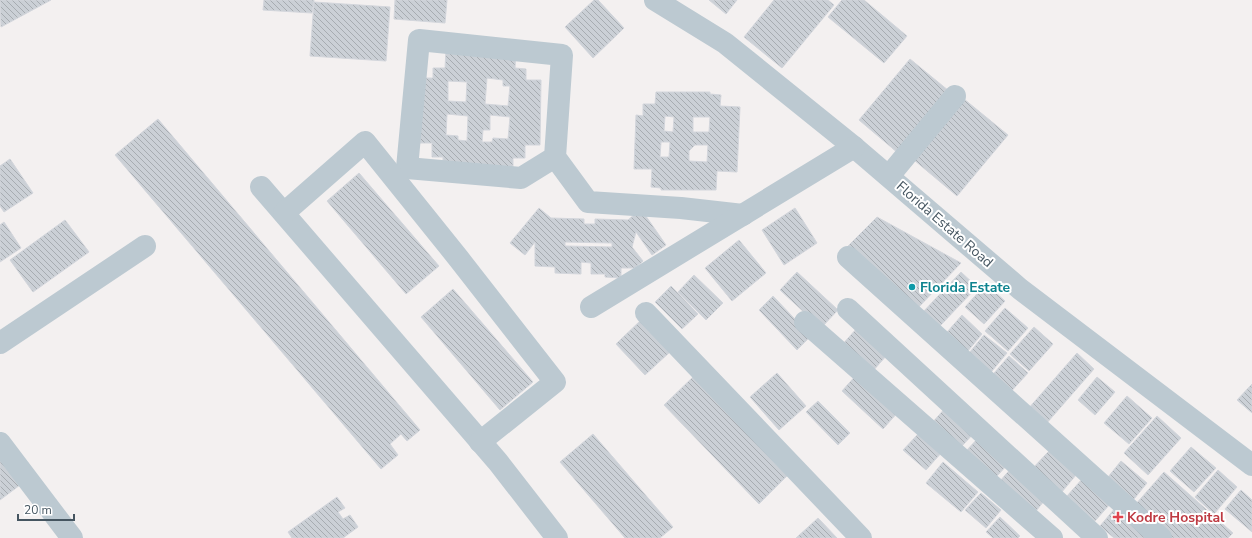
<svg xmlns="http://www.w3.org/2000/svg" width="1252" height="538" font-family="'Nunito Sans',sans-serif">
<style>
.building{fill:url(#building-back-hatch);stroke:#d3d6dc;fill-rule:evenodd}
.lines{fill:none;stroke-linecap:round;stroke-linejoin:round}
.minor{stroke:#bcc9d1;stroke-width:22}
.culture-dot{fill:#0f9aa8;stroke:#fff;stroke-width:1.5}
.health-dot{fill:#e0444e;stroke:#fff;stroke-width:1.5}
.labels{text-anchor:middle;stroke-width:4;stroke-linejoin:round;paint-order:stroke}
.street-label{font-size:14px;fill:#455560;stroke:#fff}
.culture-label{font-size:14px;font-weight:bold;fill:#0d838f;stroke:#fff;text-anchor:start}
.health-label{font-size:14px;font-weight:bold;fill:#be3a42;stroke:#fff;text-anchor:start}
</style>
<defs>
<pattern id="building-back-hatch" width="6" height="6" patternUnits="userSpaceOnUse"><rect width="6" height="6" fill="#cbd0d6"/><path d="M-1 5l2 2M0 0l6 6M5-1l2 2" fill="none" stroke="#a7acb1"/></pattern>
</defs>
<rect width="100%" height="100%" fill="#f3f0f0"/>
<g class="building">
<polygon points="0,0 51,0 1,27"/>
<polygon points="264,0 314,0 312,13 263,10"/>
<polygon points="395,0 447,0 445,23 394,19"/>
<polygon points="594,0 598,0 624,28 593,58 565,27"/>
<polygon points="709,0 737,0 726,14"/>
<polygon points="774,0 828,0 834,5 782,68 744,37"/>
<polygon points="842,0 864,0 907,36 884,63 828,17"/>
<polygon points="314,2 390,7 386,61 310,56"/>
<path d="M446 50 516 51 515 68 526 69V80H541L540 145H525V158H513V170L443 169V157H432V143H420L422 78H433V68H445ZM487 78 503 80V86H510L508 106 485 104ZM448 81 467 82 466 102 448 101ZM447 114 468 116 467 141 458 140V136L446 135ZM490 115 510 117 508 139 493 138 492 142H482L483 130H490Z"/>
<polygon points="910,59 949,91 898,153 859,120"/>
<path d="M656 92H710V94L721 95 720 106 740 107 737 172 717 171 716 190H661V188L651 187 652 169H634L636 115 643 116V104H655ZM665 116 674 117 673 132 664 131ZM693 117H710L709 132H693ZM661 142H670L669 157H660ZM695 145H708L707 162 689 161V151Z"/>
<polygon points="964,99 1008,135 957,196 914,160"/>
<polygon points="158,119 420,430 407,441 401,434 390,444 398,455 381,469 115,155"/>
<polygon points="10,159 33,193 4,212 0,206 0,166"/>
<polygon points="359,173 439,266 406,294 327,201"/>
<path d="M539 208 551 218 584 219V224H595V219L628 220 641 209 666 245 652 255 636 232 632 247 643 261 635 268H621V278L605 277V274H591V263L581 262V274L555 273V267L535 266V242L525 255 510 243ZM565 242 612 243V247L565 246Z"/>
<polygon points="795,208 817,243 784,265 762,230"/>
<polygon points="877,217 961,263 914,312 845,249"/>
<polygon points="65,220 89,252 33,292 10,260"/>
<polygon points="4,222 21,248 0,262 0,225"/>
<polygon points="739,240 766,273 732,301 705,268"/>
<polygon points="797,272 838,310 821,328 780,290"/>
<polygon points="961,272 977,287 938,328 922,313"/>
<polygon points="694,275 723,303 706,320 678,292"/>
<polygon points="986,284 1005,301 984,324 965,307"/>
<polygon points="671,286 698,314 682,329 655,302"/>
<polygon points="453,289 533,382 500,410 421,317"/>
<polygon points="773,296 811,336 797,350 759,310"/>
<polygon points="1005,308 1028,328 1008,351 985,331"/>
<polygon points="962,315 982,334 962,358 941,339"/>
<polygon points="641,320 671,351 645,375 616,344"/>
<polygon points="1034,327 1053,344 1029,371 1010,354"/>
<polygon points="857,328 887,355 872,372 842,345"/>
<polygon points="984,335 1007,353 987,377 965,358"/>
<polygon points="1077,353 1094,369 1046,424 1028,409"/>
<polygon points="1009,356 1028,373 1006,397 988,380"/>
<polygon points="777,373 806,406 779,430 750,397"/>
<polygon points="858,373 899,411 883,429 842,391"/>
<polygon points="694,376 789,474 759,504 664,405"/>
<polygon points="1097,377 1115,392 1095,415 1078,400"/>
<polygon points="1252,384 1252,413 1237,400"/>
<polygon points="1127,396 1152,418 1129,444 1104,423"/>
<polygon points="818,401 850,433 838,445 806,412"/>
<polygon points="947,406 976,431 960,448 932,423"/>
<polygon points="1157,416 1181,438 1148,475 1124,453"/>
<polygon points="921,431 943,451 926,470 903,450"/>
<polygon points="593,434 673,527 660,538 625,538 560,462"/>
<polygon points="981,435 1010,462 996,477 966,451"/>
<polygon points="1191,447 1216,468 1194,492 1170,471"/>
<polygon points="1049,451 1076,475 1061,493 1033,468"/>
<polygon points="0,458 20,485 0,500"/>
<polygon points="1121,461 1147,483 1130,504 1104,482"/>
<polygon points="943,462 978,492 961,512 926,483"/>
<polygon points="1014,465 1049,495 1036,511 1000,481"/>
<polygon points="1218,470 1237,487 1214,514 1195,497"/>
<polygon points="1164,472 1233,533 1228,538 1172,538 1135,505"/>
<polygon points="1083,478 1111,503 1095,521 1067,496"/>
<polygon points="1241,490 1252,500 1252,532 1225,509"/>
<polygon points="981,493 1001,510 986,528 965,510"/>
<polygon points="337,497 345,508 338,512 343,519 350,515 358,527 343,538 292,538 288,532"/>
<polygon points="1116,507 1151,538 1114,538 1100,526"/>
<polygon points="1000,517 1020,536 1018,538 993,538 986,532"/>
<polygon points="818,518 837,538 796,538"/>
</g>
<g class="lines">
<g class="minor">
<polyline points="655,0 725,43 854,147 1020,289 1252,465"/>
<polyline points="555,157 521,178 407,168 419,40 562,55 555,157 588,202 681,208 743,215"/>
<polyline points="889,176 955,96"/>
<polyline points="261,187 498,462 557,538"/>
<polyline points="284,213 365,142 459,259 555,382 480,442"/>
<polyline points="848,257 1161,538"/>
<polyline points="591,307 854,147"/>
<polyline points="848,309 1097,538"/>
<polyline points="646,313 861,538"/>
<polyline points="805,322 1052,538"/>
<polyline points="0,343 145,246"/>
<polyline points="0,443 72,538"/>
</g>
</g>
<circle class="culture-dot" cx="912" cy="287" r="4"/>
<path class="health-dot" d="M1116 511h4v4h4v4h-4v4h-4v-4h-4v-4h4z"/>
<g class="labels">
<g class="street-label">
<text transform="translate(945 224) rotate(41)" y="5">Florida Estate Road</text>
</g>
<g class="culture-label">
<text x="920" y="292">Florida Estate</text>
</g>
<g class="health-label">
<text x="1127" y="522">Kodre Hospital</text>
</g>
</g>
<path d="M18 514v6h56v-6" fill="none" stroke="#455560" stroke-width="2"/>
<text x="24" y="514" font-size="12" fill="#455560" stroke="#ffffff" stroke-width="3" paint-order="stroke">20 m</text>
</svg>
